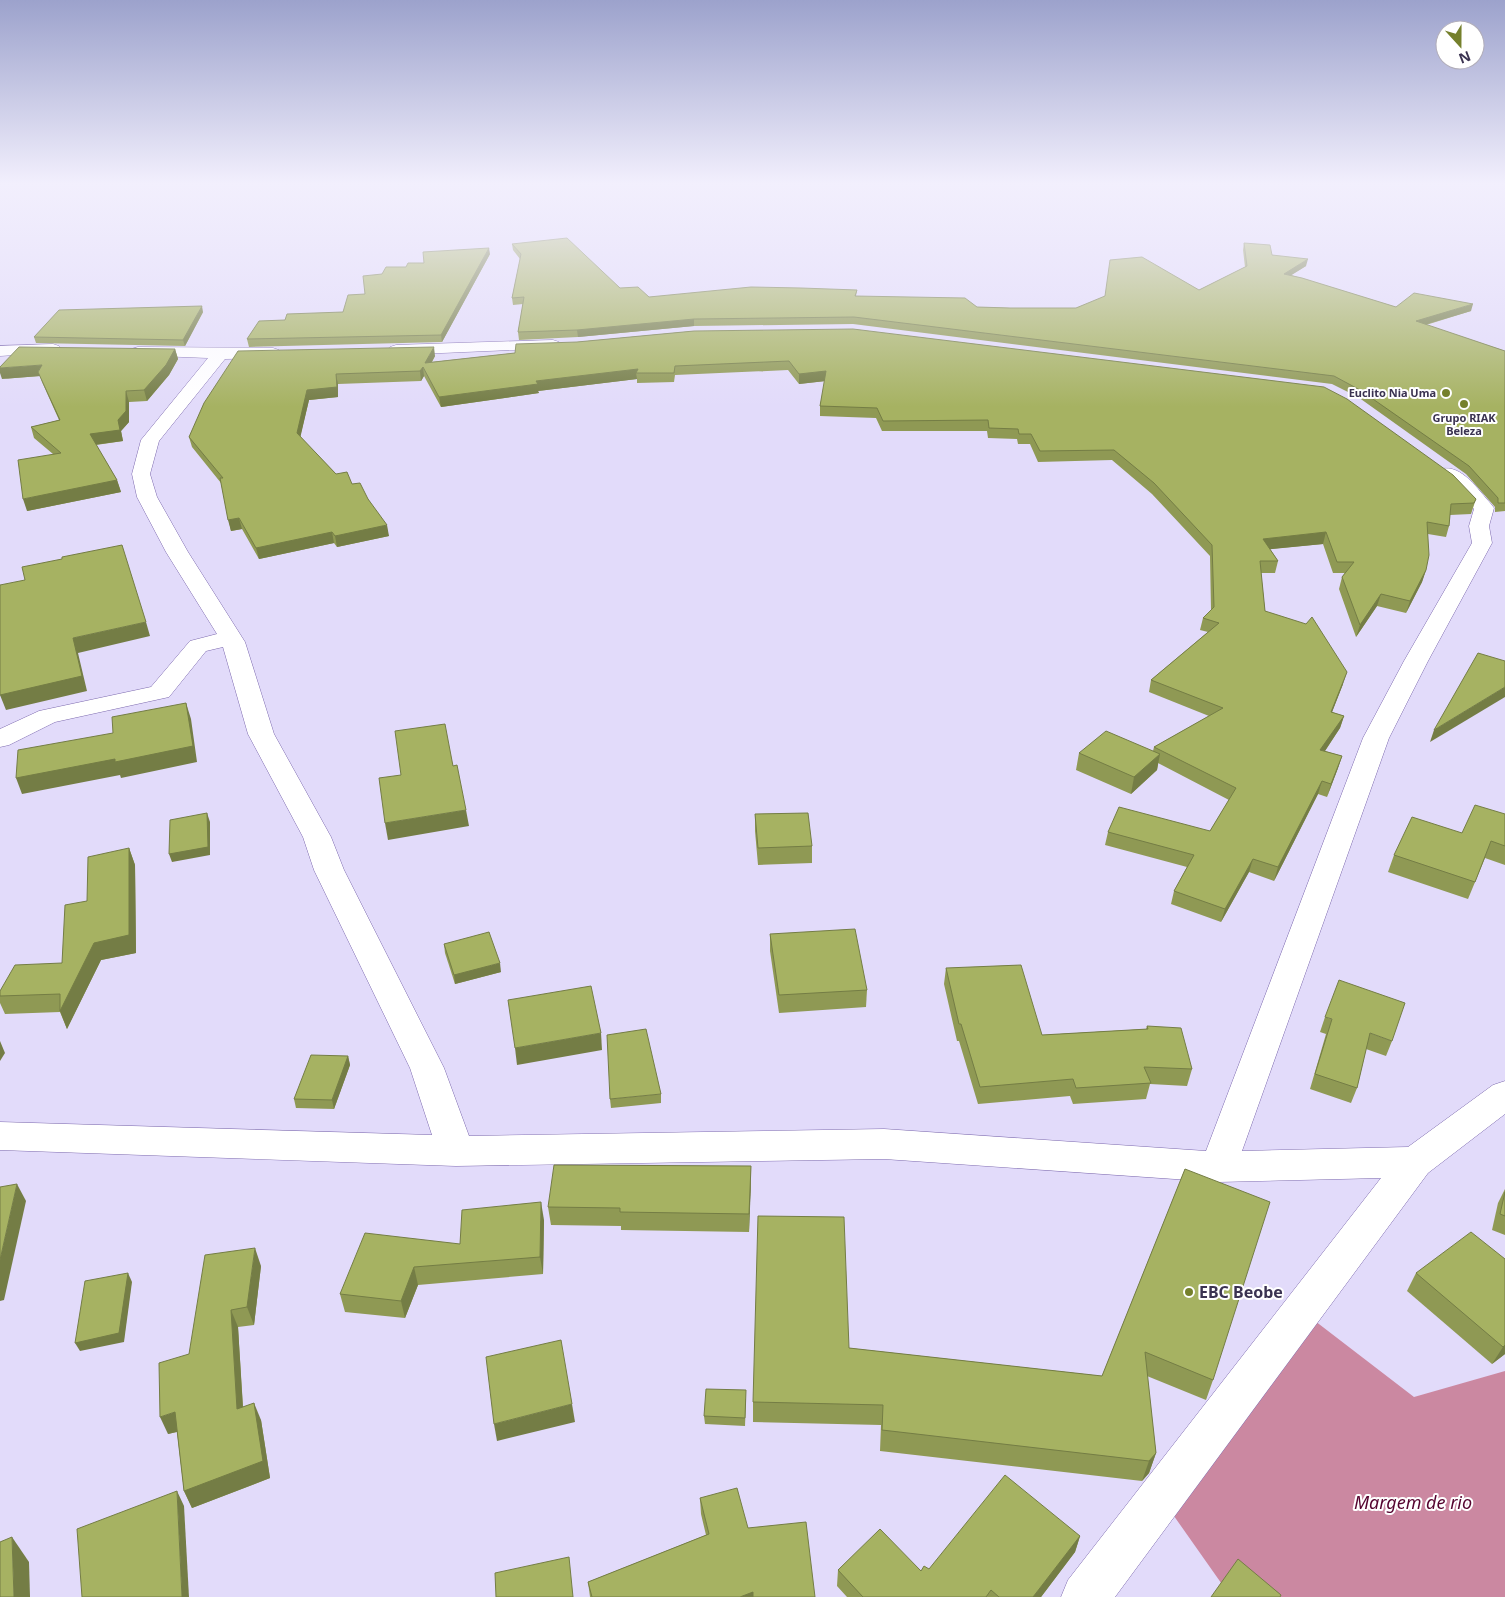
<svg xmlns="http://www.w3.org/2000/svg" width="1505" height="1597" font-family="'Noto Sans',sans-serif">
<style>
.water{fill:#cb88a1}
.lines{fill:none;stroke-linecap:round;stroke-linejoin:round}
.street-casing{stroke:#7c69ae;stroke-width:1}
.street{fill:#fff;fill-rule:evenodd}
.wall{fill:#8f9954}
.shaded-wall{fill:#747d45}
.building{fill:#a6b262;stroke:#747d45}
.poi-dot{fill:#75802c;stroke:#fff;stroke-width:2}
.labels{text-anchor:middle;stroke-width:4;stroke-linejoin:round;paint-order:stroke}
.far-poi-label{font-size:11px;font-weight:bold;fill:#3b3351;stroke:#fff;text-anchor:end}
.near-poi-label{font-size:16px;font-weight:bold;fill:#3b3351;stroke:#fff;text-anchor:start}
.near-water-label{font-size:18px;font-style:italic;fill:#55032f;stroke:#fff}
</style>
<rect width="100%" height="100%" fill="#e2dbfa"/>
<polygon class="water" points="1302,1311 1414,1397 1505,1371 1505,1597 1231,1597 1150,1482"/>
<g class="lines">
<defs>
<g id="street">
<polygon points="553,340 559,342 561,345 559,348 396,355 390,353 388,350 390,347 396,345"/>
<polygon points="53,344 59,346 61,349 59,352 0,356 0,346"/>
<path d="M138 347 273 348 279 350 281 353 279 356 273 358 225 359 159 441 150 474 157 497 188 552 245 642 274 734 331 837 344 870 444 1068 469 1136 884 1129 1206 1151 1363 738 1404 661 1472 543 1469 526 1474 509 1439 473 1441 469C1462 464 1478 490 1491 504L1494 508 1489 526 1492 543 1428 661 1389 738 1242 1151 1408 1147 1493 1085 1505 1081V1114L1428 1173 1115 1597H1061L1068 1580 1381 1178 1218 1182 884 1159 456 1166 0 1150V1122L432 1135 410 1068 314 870 303 837 248 734 223 647 206 651 169 697 55 722 9 745 0 747V729L39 711 151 687 190 641 217 634 166 552 137 497 132 474 141 440 208 358 132 355 130 352 132 349Z"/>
</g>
</defs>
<use href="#street" class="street-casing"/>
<use href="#street" class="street"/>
</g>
<g class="wall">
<polygon points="1244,243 1272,255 1306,266 1291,275 1396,307 1471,311 1426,325 1505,351 1505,511 1495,512 1495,507 1466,474 1358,397 1332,384 853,324 694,326 578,337 519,340 518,332 523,304 513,305 512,298 520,259 513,250 512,244 620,288 649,297 857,290 856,296 977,307 1010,308 1076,308 1199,290 1245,267 1243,250"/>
<polygon points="490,254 442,342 249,347 247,339 285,320 343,312 365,294 382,274 406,267 424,263"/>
<polygon points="203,312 185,346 36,343 34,337"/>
<polygon points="694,331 1476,499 1471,514 1450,515 1449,526 1446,537 1428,534 1426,570 1422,582 1406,613 1377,606 1356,637 1339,589 1342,577 1345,573 1333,573 1323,544 1270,549 1278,561 1275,573 1261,573 1265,611 1343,684 1332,712 1344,716 1340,728 1325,751 1342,756 1338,768 1327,797 1318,794 1274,881 1249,872 1221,922 1171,904 1174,891 1187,867 1105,845 1108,832 1210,831 1229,800 1158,763 1157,770 1131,794 1076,770 1079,753 1153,751 1154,747 1209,716 1149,692 1151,680 1208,632 1200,630 1203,618 1211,610 1210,556 1152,494 1112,460 1038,462 1030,444 1018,444 1017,439 988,438 987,431 882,431 876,418 820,416 820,406 825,381 799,384 788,370 675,375 674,382 637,383 637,379 538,391 539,393 441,407 424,376 421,381 338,384 338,397 309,400 300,437 336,474 352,484 368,499 389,536 337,547 334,543 259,559 242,529 231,531 221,483 192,447 189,437 238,351 435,356 432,362 515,353 577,342"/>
<polygon points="175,349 178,359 169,375 147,401 129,402 129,422 121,431 123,441 96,445 117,480 121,492 27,511 53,454 34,438 31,427 59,420 42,382 40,376 2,379"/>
<polygon points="755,814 812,846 812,863 758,865 755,831"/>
<polygon points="1505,814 1505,865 1485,858 1468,899 1388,872 1394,855 1462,833"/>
<polygon points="129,848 135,865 136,953 101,960 67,1029 60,1012 5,1014 0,1003 0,991 62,963 87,901"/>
<polygon points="770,934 867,990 866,1007 779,1013 770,951"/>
<polygon points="444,944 501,972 455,984 445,953"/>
<polygon points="946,968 1042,1035 1146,1029 1147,1026 1192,1069 1187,1086 1150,1084 1146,1099 1073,1104 1070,1096 978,1104 959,1041 957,1041 944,984"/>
<polygon points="1325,1017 1392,1041 1386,1056 1366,1049 1357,1088 1351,1103 1310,1089 1326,1034 1320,1032"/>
<polygon points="348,1056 350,1065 334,1109 296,1108 294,1099"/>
<polygon points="661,1094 661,1103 611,1108 610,1099"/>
<polygon points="751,1166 749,1232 621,1230 621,1226 551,1225 548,1207"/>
<polygon points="1185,1169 1213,1380 1206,1400 1147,1376 1156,1453 1149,1473 1142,1481 880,1451 881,1425 753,1422 753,1402 849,1348 1102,1376"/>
<polygon points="1505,1189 1505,1235 1492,1230 1498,1203"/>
<polygon points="544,1220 543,1274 418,1285 405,1318 345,1312 340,1294 460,1244"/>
<polygon points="1505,1259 1505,1354 1492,1364 1407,1291 1416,1273"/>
<polygon points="261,1266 254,1325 238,1327 243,1407 261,1420 270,1478 192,1508 184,1491 177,1432 168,1434 189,1354"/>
<polygon points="746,1399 745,1426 705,1424 704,1416"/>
<polygon points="700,1498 748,1528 815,1597 590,1597 588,1582 706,1535 701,1514"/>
<polygon points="1080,1536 1075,1552 1041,1597 847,1597 837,1586 838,1570 921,1571"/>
</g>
<g class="shaded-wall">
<polygon points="489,248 490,254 442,342 441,335"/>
<polygon points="1308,259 1306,266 1282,281 1284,274"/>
<polygon points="1473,304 1471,311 1414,328 1416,321"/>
<polygon points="202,306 203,312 185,346 183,340"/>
<polygon points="694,319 694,326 578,337 577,330"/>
<polygon points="434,347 435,356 426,372 425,363"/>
<polygon points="175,349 178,359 169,375 147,401 144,390"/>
<polygon points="42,365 38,372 40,376 2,379 0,373 0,368"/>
<polygon points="423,367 424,376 421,381 420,371"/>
<polygon points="638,369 636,373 637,379 538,391 539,393 441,407 439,397 536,381"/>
<polygon points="826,371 826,381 799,384 799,374"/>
<polygon points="336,374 338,384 338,397 309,400 299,443 297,433 307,390"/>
<polygon points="126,391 129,402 129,422 121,431 123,441 93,445 90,434 118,420"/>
<polygon points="117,480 121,492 27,511 23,499"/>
<polygon points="239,518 242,529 231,531 228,520"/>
<polygon points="387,525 389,536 337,547 335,536"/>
<polygon points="332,532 334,543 259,559 256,548"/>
<polygon points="1326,532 1323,544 1261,550 1263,539"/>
<polygon points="1426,570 1422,582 1406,613 1410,601"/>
<polygon points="1381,594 1377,606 1356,637 1360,625"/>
<polygon points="146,622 150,636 78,653 87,691 6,710 0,695 73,638"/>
<polygon points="1347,672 1343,684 1327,725 1331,712"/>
<polygon points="1505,687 1505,697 1430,742 1434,730"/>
<polygon points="186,703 191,719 197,762 121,778 120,775 22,794 16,778"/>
<polygon points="1344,716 1340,728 1317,763 1320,750"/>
<polygon points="1160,754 1157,770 1131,794 1134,777"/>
<polygon points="1342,756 1338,768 1327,797 1331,784"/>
<polygon points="1322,781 1318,794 1274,881 1278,867"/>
<polygon points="466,810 469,826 388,840 385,823"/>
<polygon points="207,813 210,822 210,855 172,862 169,854"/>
<polygon points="129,848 135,865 136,953 101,960 67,1029 60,1011"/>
<polygon points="1253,859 1249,872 1221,922 1225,909"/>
<polygon points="500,963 501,972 455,984 454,975"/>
<polygon points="601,1033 602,1050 517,1065 515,1048"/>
<polygon points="0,1041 5,1053 0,1061"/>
<polygon points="348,1056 350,1065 334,1109 332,1100"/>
<polygon points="751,1166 751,1184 749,1232 749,1214"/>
<polygon points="17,1184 26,1201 4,1300 0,1301 0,1260"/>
<polygon points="541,1202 544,1220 543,1274 540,1257"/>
<polygon points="255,1248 261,1266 254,1325 247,1307"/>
<polygon points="414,1267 418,1285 405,1318 401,1301"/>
<polygon points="128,1273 132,1282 124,1342 80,1351 75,1343"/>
<polygon points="231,1310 238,1327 244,1426 237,1409"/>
<polygon points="1505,1345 1505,1354 1492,1364 1503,1347"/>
<polygon points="254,1403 261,1420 270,1478 192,1508 184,1491"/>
<polygon points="572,1404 575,1422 497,1441 494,1424"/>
<polygon points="175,1412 184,1430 168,1434 160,1417"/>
<polygon points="1156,1453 1149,1473 1142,1481 1149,1461"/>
<polygon points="177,1491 184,1506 189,1597 182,1597"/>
<polygon points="1080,1536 1075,1552 1041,1597 1033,1597"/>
<polygon points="12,1537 29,1562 30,1597 14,1597"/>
<polygon points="753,1592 753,1597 740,1597"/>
</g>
<g class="building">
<polygon points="567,238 620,288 638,287 649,297 751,287 801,288 857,290 855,296 965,298 977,307 1010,308 1076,308 1105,296 1110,260 1142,257 1199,290 1247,266 1244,243 1270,245 1272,255 1308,259 1284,274 1302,278 1396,307 1414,293 1473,304 1416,321 1505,351 1505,503 1498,503 1498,498 1469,466 1360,390 1334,376 854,317 694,319 577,330 518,332 524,297 512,298 521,254 512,244"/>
<polygon points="489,248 441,335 247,339 259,321 285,320 287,314 343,312 348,295 365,294 363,276 382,274 386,267 406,267 408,263 424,263 423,252"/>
<polygon points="202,306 183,340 34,337 59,310"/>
<polygon points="853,329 1324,387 1347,399 1453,475 1476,499 1474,503 1451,504 1449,526 1427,522 1429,555 1426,570 1410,601 1381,594 1360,625 1342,577 1354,562 1337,562 1326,532 1263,539 1278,561 1260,561 1265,611 1306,624 1312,617 1347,672 1331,712 1344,716 1320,750 1342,756 1331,784 1322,781 1278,867 1253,859 1225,909 1174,891 1194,855 1108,832 1119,807 1210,831 1236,788 1154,747 1223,708 1151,680 1219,623 1203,618 1214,607 1212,545 1154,483 1114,450 1040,451 1031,434 1019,434 1018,429 989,428 988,420 883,421 877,408 820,406 826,371 799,374 789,361 675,366 674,373 636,373 638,369 536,381 538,384 439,397 423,367 420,371 336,374 337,387 307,390 297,433 336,474 347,472 352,484 360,483 368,499 387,525 335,536 332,532 256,548 239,518 228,520 220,478 223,478 189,437 204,403 238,351 434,347 425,363 515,353 516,344 577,342 694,331"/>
<polygon points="19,347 175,349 166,365 144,390 126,391 126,411 118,420 120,430 90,434 117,480 23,499 18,460 61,453 31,427 60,420 38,372 42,365 0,368 0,367"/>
<polygon points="122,545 146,622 73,638 82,676 0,695 0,585 25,580 22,567 62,559 62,557"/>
<polygon points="1478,653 1505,661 1505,687 1434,730"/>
<polygon points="186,703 193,746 115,762 115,759 16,778 18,750 113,733 112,717"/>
<polygon points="445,724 453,766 457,765 466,810 385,823 379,778 401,775 395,731"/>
<polygon points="1106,731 1160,754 1134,777 1079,753"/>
<polygon points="1475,805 1505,814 1505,846 1491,841 1475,882 1394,855 1412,817 1462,833"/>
<polygon points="207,813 208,847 169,854 170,820"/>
<polygon points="808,813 812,846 758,848 755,814"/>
<polygon points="129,848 129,935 94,943 60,1011 60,994 0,996 0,991 15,965 62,963 65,905 87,901 88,857"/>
<polygon points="855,929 867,990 779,995 770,934"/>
<polygon points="489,932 500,963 454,975 444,944"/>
<polygon points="1021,965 1042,1035 1148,1029 1147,1026 1181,1028 1192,1069 1144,1067 1151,1083 1076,1088 1073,1079 980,1087 961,1024 959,1024 946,968"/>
<polygon points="1339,980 1405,1003 1392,1041 1370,1033 1357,1088 1315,1074 1332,1019 1325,1017"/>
<polygon points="591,986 601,1033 515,1048 508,1000"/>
<polygon points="646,1029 661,1094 610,1099 607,1035"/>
<polygon points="311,1055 348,1056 332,1100 294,1099"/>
<polygon points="554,1165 751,1166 749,1214 620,1212 620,1208 548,1207"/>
<polygon points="1185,1169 1270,1202 1213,1380 1145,1352 1156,1453 1149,1461 882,1430 883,1405 753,1402 758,1216 844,1217 849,1348 1102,1376"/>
<polygon points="17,1184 0,1260 0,1187"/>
<polygon points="1505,1192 1505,1216 1500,1214"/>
<polygon points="541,1202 540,1257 414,1267 401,1301 340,1294 365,1233 460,1244 462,1210"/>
<polygon points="1471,1232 1505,1259 1505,1345 1503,1347 1416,1273"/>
<polygon points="255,1248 247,1307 231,1310 237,1409 254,1403 263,1461 184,1491 175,1412 160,1417 159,1363 189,1354 205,1255"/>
<polygon points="128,1273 119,1333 75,1343 85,1281"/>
<polygon points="561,1340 572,1404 494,1424 486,1357"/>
<polygon points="706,1389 746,1390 745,1418 704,1416"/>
<polygon points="1005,1475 1080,1536 1033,1597 999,1597 991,1590 986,1597 863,1597 838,1570 880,1529 921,1571 924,1566 929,1569"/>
<polygon points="737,1488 748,1528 806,1522 815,1597 753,1597 753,1592 740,1597 592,1597 588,1582 709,1534 700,1498"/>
<polygon points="177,1491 182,1597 82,1597 77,1529"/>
<polygon points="12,1537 14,1597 0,1597 0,1542"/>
<polygon points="569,1557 573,1597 496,1597 495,1573"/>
<polygon points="1238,1559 1281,1595 1280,1597 1211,1597"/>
</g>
<linearGradient id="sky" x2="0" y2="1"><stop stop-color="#9ca2cc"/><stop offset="0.45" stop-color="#f2effd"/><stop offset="1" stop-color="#f2effd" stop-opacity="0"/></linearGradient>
<rect width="1505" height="407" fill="url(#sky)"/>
<g class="poi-dot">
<circle cx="1446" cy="393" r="5"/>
<circle cx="1464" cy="404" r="5"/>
<circle cx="1189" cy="1292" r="5"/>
</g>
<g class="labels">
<g class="far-poi-label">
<text x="1436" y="397">Euclito Nia Uma</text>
<text x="1464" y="422" text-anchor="middle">Grupo RIAK<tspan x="1464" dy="13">Beleza</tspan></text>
</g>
<g class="near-poi-label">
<text x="1199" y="1298">EBC Beobe</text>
</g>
<g class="near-water-label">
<text x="1413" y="1509">Margem de rio</text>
</g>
</g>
<g transform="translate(1460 45) rotate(159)"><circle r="24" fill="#ffffff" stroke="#b1adb9"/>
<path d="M0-4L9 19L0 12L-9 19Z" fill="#75802c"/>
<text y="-8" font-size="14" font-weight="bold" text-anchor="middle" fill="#3b3351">N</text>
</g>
</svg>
